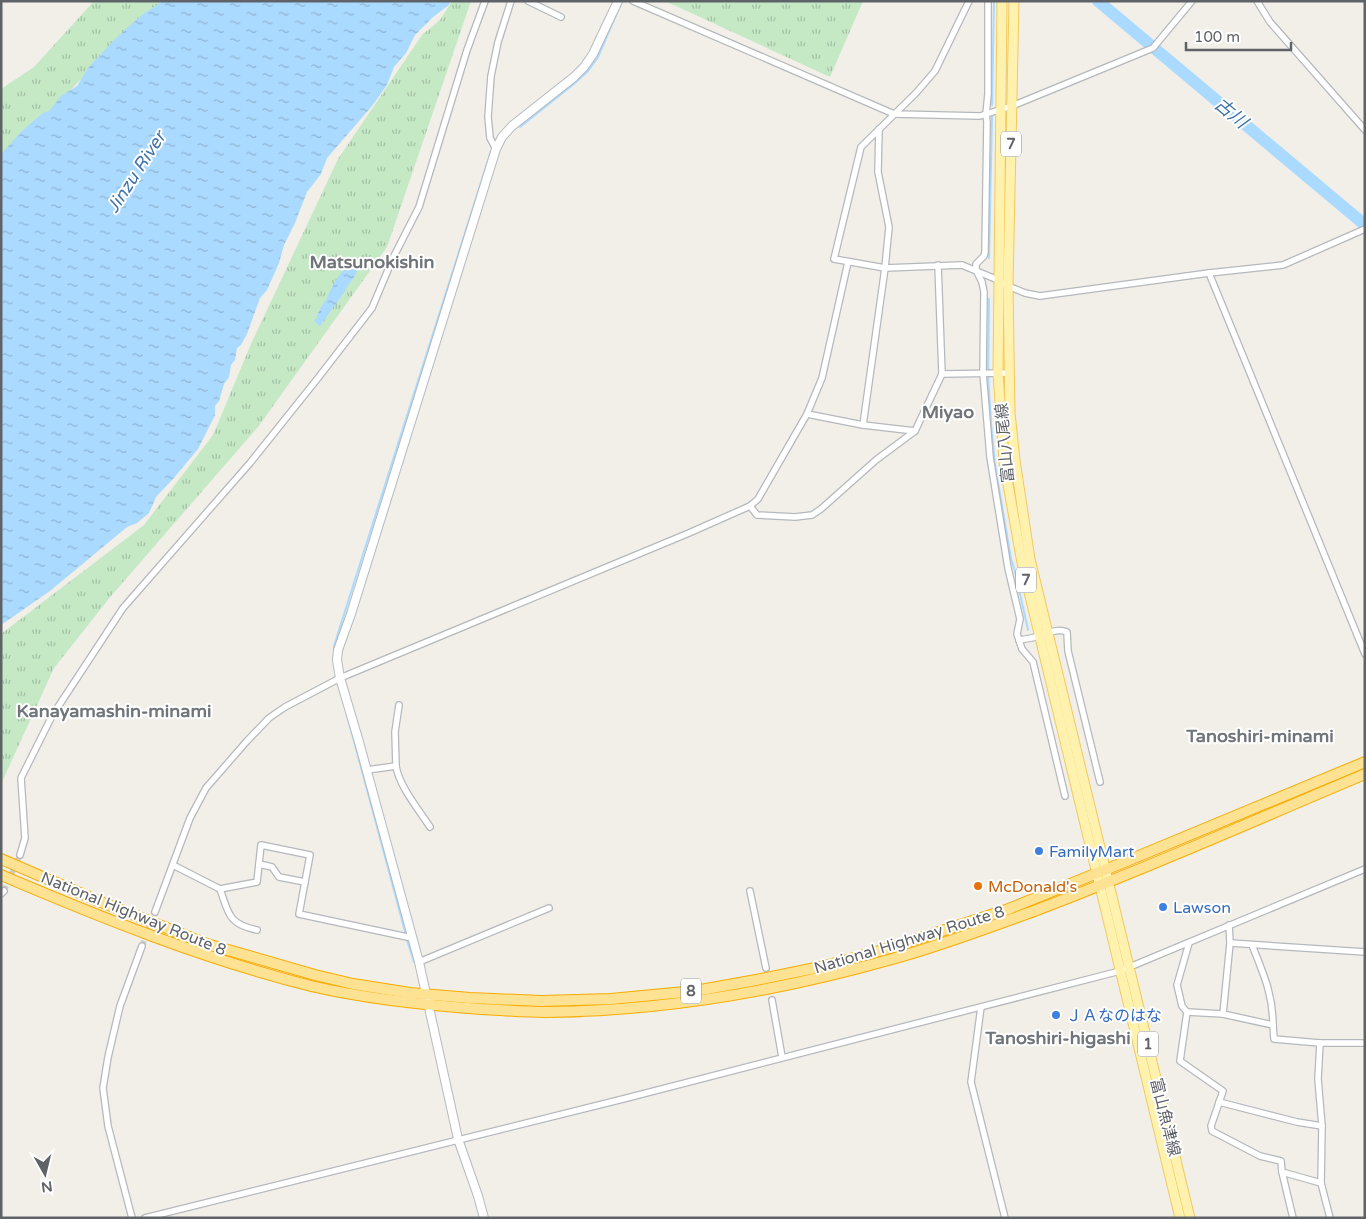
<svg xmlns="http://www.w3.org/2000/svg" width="1366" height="1219" font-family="'Varela Round','Noto Sans JP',sans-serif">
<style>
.grass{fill:url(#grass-tufts)}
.water{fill:url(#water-ripples)}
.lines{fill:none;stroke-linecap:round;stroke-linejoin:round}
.stream{stroke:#aadaff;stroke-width:2}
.river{stroke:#aadaff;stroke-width:12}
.street-tunnel{stroke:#ccccc8;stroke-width:5.5;stroke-dasharray:5.5 3;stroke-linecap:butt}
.street-casing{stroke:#b5b8bc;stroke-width:8}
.secondary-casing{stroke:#b6babf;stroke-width:10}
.primary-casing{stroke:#f2c960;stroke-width:11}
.highway-casing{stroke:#f9ab00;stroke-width:12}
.street{stroke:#fff;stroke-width:5.5}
.secondary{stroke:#fff;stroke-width:8}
.primary{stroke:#fff2af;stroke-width:9}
.highway{stroke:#fde293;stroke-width:10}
.shop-dot{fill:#3f7fe0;stroke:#fff;stroke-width:2}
.food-dot{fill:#e8710a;stroke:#fff;stroke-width:2}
.labels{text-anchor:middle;stroke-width:4;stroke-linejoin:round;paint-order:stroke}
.shield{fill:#fff;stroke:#8f9295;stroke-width:1}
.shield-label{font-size:15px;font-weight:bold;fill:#5f6368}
.street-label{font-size:16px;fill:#5f6368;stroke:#fff}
.shop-label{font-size:16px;fill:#366cbe;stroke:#fff;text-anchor:start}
.food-label{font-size:16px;fill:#c56008;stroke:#fff;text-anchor:start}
.water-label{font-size:18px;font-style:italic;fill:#4174aa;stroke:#fff}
.neighbourhood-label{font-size:18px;font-weight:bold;fill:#70757a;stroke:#fff}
</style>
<defs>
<pattern id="grass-tufts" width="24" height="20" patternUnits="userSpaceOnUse" patternTransform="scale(1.25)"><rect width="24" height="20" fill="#c5e8c5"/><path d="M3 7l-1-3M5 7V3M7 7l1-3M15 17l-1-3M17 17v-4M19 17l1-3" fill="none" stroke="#a3c0a4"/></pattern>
<pattern id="water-ripples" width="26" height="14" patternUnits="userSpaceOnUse" patternTransform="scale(1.25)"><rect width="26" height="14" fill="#aadaff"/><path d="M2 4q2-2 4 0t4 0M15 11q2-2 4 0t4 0" fill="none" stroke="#8eb4d2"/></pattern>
</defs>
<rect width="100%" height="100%" fill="#f1efe8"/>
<g class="grass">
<polygon points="94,1 163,1 133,26 49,112 1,154 1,89 34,67"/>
<polygon points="452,1 471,1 387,247 258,427 111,596 54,668 1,784 1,634 144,525 213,435 251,344 338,159 422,35 440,20"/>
<polygon points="665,1 863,1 830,77"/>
</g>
<g class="water">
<polygon points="163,1 450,1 449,5 433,17 415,35 406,53 394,67 387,85 372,106 327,158 321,174 307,192 295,223 284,245 279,263 267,290 260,298 247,334 241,345 237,348 235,360 231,365 229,377 224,384 219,401 215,406 215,415 198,449 173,479 156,497 149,513 137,523 127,527 50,591 1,625 1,154 23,130 43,113 49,111 61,96 77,86 88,68 116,38 143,14"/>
<path d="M354 262H358C360 275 349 281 345 291L320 326 318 325 314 320 317 318C317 313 323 303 326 300 333 285 340 269 354 262Z"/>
</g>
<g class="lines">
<g class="stream">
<polyline points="992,105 994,1"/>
<polyline points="520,127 575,83 588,71 598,57 622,1"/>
<polyline points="989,258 992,116"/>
<polyline points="989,299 988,375 991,423 995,465 1011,559 1015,571 1028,630"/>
<polyline points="334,660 334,646 491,151"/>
<polyline points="347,715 406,935"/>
<polyline points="407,940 414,962"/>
</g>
<polyline class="river" points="1098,1 1365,225"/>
<g class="street-tunnel">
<polyline points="4,891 20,855"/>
<polyline points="142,946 155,912"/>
</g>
<defs>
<g id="street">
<polyline points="528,1 561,17"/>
<polyline points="633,1 894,114 980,116 1012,106 1153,48 1192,1"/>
<polyline points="969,1 935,71 916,93 861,147 834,259 885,268 962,265 998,280 1008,286 1025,293 1040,296 1209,273 1283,265 1365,229"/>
<polyline points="988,1 988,94 986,114 987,122 985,252 984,256 976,264 976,270 982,282 984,292 983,373 990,457 1008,568 1020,619 1017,634 1022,649 1033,662 1065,796"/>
<polyline points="1257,1 1270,22 1365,130"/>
<polyline points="496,149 490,138 488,117 491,76 498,42 511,1"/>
<polyline points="938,265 942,374"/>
<polyline points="1209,273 1365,654"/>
<polyline points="807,414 863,425 915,431"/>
<polyline points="863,425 885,268 889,227 878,172 879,129"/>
<polyline points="750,506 757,515 795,517 812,515 821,509 876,460 915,431 942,374 1009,373"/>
<path d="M1019 640C1026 639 1033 638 1040 636 1049 633 1057 628 1067 632L1068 651 1100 782"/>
<polyline points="396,766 395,732 399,705"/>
<path d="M367 770 396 766C399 786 419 810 430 827"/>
<polyline points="20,855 25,838 21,778 52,716 123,608 250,463 318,378 372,308 393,258 419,207 467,50 485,1"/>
<polyline points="259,864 272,867 279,877 305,882"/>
<polyline points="173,865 220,889 257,882 261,845 310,855 299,914 412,938"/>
<path d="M220 889C229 914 228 924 257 930"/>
<polyline points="750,891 766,968"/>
<polyline points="1,894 4,891"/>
<polyline points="155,912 190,818 206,788 247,741 269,718 285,707 340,678 689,533 750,506 758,499 807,414 822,378 848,262"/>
<polyline points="1229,925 1230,943 1223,1014 1273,1025 1274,1039 1320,1043 1365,1043"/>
<polyline points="1189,943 1177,985 1182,1006 1187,1012 1180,1061 1223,1091 1211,1126 1212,1131 1260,1156 1281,1161 1282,1172 1321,1183"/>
<polyline points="1230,943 1365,952"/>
<path d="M1252 945C1263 973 1273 994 1273 1025"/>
<polyline points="419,962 549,908"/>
<polyline points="772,1000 782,1057"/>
<polyline points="981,1007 971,1082 1005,1218"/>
<polyline points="1187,1012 1223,1014"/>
<polyline points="1320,1043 1318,1079 1322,1126 1321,1183 1330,1218"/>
<polyline points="1219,1102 1297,1122 1322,1126"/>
<polyline points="1282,1172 1293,1218"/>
<polyline points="132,1218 108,1126 103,1088 108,1057 120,1006 142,946"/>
<polyline points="145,1218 623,1099 1120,971 1365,869"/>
</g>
<polyline id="secondary" points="484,1218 478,1196 458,1139 419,962 359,742 340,678 337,660 338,650 351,614 496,149 502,137 512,126 574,77 584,67 593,54 618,1"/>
<g id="primary">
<polyline points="1002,1 998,373 1004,462 1022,563 1180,1218"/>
<polyline points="1014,1 1008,286 1010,413 1015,460 1030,559 1190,1218"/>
</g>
<g id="highway">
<polyline points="1,859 96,900 207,944 315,975 353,984 410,993 470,998 541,1001 611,999 695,991 756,980 825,966 890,948 1006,910 1122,863 1365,762"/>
<path d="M1 875C102 918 204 959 311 986 367 999 424 1005 481 1009 503 1010 524 1012 546 1012 663 1011 779 991 892 959 940 946 987 928 1034 911 1146 869 1255 820 1365 774"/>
</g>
</defs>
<use href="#street" class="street-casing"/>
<use href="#secondary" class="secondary-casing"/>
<use href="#primary" class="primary-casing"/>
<use href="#highway" class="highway-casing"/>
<use href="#street" class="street"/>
<use href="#secondary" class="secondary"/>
<use href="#primary" class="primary"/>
<use href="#highway" class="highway"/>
</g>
<g class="shop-dot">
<circle cx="1039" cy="851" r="5"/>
<circle cx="1163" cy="907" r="5"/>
<circle cx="1056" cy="1015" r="5"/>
</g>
<circle class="food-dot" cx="978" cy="886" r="5"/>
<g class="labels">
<g class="shield">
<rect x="1001" y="131.5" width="20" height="25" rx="4"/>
<rect x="1016" y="567.5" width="20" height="25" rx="4"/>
<rect x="681" y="978.5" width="20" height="25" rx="4"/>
<rect x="1138" y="1031.5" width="20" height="25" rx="4"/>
</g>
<g class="shield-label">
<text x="1011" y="149">7</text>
<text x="1026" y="585">7</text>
<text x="691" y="996">8</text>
<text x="1148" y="1049">1</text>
</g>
<g class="street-label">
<text transform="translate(1004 443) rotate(-95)" y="6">富山八尾線</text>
<text transform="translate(134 913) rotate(22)" y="6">National Highway Route 8</text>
<text transform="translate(909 939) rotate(-17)" y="6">National Highway Route 8</text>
<text transform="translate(1166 1117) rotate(76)" y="6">富山魚津線</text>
</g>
<g class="shop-label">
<text x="1049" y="857">FamilyMart</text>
<text x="1173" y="913">Lawson</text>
<text x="1066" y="1021">ＪＡなのはな</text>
</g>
<g class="food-label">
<text x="988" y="892">McDonald's</text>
</g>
<g class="water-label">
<text transform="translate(1231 113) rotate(40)" y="6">古川</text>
<text transform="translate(136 172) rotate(-57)" y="6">Jinzu River</text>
</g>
<g class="neighbourhood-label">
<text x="372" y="268">Matsunokishin</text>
<text x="948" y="418">Miyao</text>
<text x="114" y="717">Kanayamashin-minami</text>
<text x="1260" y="742">Tanoshiri-minami</text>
<text x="1058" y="1044">Tanoshiri-higashi</text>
</g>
</g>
<rect width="1366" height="1219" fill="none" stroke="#5f6368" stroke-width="5"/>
<g transform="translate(45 1174) rotate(172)" stroke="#ffffff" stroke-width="4" paint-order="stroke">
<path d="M0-4L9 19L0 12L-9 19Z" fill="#5f6368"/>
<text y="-8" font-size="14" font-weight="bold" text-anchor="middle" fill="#5f6368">N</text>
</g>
<path d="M1186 42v8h105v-8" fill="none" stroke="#5f6368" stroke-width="2.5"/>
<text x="1194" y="42" font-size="15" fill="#5f6368" stroke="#ffffff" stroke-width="4" paint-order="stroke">100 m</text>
</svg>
